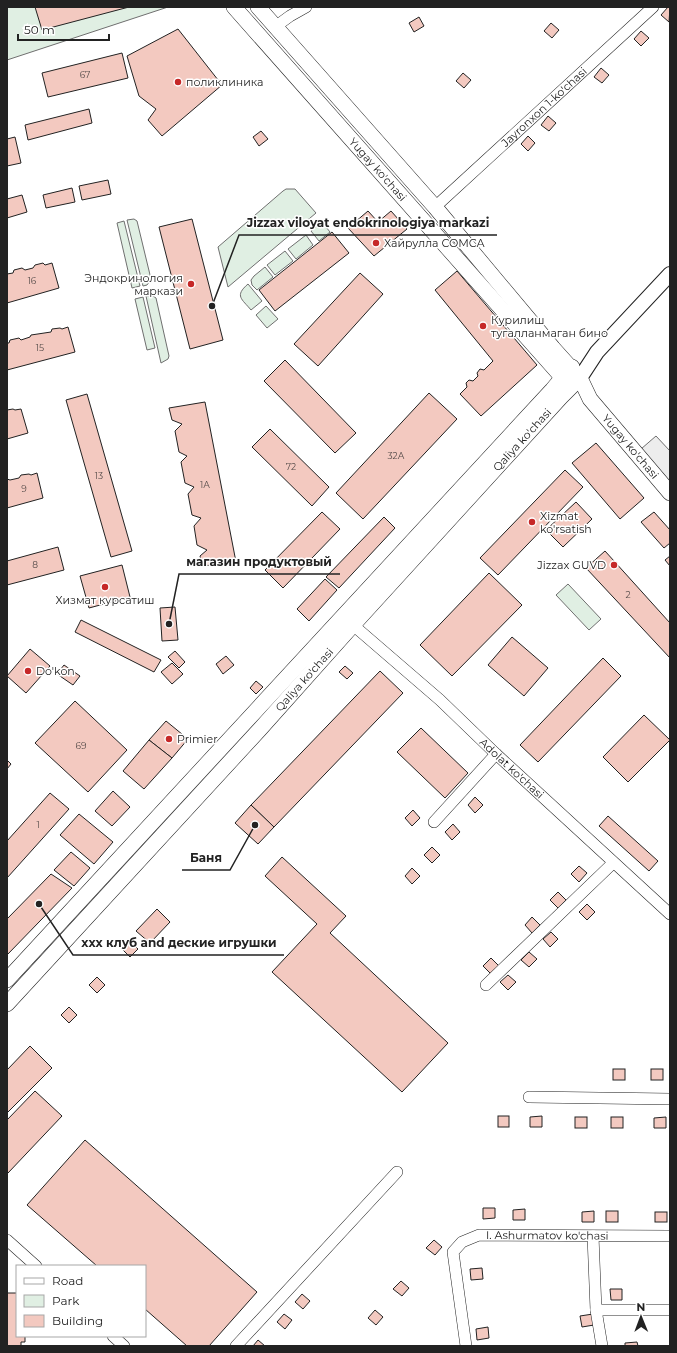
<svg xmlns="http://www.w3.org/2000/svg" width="677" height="1353" font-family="Montserrat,sans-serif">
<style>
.green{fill:#e0efe3;stroke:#6f6f6f}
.parking{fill:#ededed;stroke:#6f6f6f}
.building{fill:#f3c9c0;stroke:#222}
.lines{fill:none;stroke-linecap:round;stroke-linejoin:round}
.minor-casing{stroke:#222;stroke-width:12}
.tertiary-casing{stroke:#222;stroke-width:16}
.secondary-casing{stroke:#222;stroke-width:16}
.minor{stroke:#fff;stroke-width:11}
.tertiary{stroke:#fff;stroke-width:14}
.secondary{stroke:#fff;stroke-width:15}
.poi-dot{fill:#c62828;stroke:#fff;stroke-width:1.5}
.labels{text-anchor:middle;stroke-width:3;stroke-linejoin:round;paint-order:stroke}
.number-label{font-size:9px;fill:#564c4a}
.poi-label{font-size:11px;fill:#222;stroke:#fff;text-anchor:start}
.street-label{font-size:11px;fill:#222;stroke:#fff}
.leader{fill:none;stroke:#222;stroke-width:1.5}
.callout-dot{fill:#222;stroke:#fff;stroke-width:1.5}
.callout-label{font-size:12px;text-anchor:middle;font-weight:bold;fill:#222;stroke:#fff;stroke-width:3;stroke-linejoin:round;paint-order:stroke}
</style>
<rect width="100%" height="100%" fill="#fff"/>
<g class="green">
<polygon points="7,7 168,7 7,60"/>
<polygon points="286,189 295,189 316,213 228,287 218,247 283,191"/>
<polygon points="134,219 137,221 151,279 147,285 143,286 127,220"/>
<polygon points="124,221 140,286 132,288 117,223"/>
<polygon points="322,222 330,232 319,241 311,231"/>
<polygon points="306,235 313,245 296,259 288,249"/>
<polygon points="285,251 293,261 275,275 267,265"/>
<polygon points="265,267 273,277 257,290 252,285 251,280 254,276"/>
<path d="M248 284 262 301 251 310C242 299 234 296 248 284Z"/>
<polygon points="146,296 153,296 156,298 169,356 168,359 161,363"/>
<polygon points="143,297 155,348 147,350 135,299"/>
<polygon points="266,306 278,319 267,328 256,315"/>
<polygon points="568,584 601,619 589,630 556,595"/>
</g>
<polygon class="parking" points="656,436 670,451 670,482 641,449"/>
<g class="building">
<polygon points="35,7 129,7 42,30"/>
<polygon points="668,7 670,8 669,22 661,15"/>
<polygon points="419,17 424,26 414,32 409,23"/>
<polygon points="551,23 559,30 552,38 544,31"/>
<polygon points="178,29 222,85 162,136 148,120 156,109 139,96 127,56"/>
<polygon points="641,31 649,38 641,46 634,39"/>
<polygon points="122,53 128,78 48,97 42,73"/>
<polygon points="601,68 609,75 602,83 594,77"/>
<polygon points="463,73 471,80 464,88 456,81"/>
<polygon points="89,109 92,123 28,140 25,125"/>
<polygon points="548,116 556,123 549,131 541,125"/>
<polygon points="261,131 268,139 259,146 253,137"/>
<polygon points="528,136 535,143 528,151 521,144"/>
<polygon points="15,137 21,163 7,166 7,139"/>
<polygon points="108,180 111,194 82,200 79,186"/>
<polygon points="72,188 75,202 46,208 43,195"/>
<polygon points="22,195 27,212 7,218 7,199"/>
<polygon points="368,211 378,222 391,211 407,229 374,256 348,228"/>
<polygon points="192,219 223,340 190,349 159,227"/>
<polygon points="332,232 349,253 275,311 259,290"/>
<polygon points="43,263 45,265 52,263 59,288 7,303 7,274 13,273 14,270 22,268 25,270 33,268 35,265"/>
<polygon points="457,271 537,365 481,416 460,394 467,387 466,383 469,380 473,381 478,376 477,373 480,369 484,370 493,361 435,290"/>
<polygon points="360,273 383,294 318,366 294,344"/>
<polygon points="68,327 75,352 7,370 7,343 9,343 10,340 19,338 21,340 30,337 31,335 51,332 52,329 60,328 62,329"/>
<polygon points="285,360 356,433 335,453 264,381"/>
<polygon points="429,393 457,419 363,519 336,493"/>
<polygon points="87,394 132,551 111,557 66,400"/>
<polygon points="205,402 236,562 202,566 200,556 207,550 197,545 194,526 201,518 192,515 188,494 194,487 185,483 181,462 187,456 179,452 175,431 182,424 172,420 169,408"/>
<polygon points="13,409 15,410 21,409 28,433 7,439 7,410"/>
<polygon points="270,429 329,487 312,506 252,447"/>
<polygon points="596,443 644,498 620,519 572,463"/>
<polygon points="565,470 583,487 498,575 480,558"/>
<polygon points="37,473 43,498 7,508 7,479 10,480 19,478 21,475 29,474 31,475"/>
<polygon points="576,502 592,519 563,547 546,530"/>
<polygon points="322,512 340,529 283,588 265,570"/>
<polygon points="654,512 670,530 670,543 664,548 641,522"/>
<polygon points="384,517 395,528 339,588 326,577"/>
<polygon points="58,547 64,570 7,585 7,561"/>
<polygon points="605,551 670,623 670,658 586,568"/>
<polygon points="670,556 670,566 665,560"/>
<polygon points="122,565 130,597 89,608 80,576"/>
<polygon points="489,573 522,605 452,676 420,645"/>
<polygon points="325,579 337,590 309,621 297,609"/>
<polygon points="175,607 178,640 162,641 160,608"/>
<polygon points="81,620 161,660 154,672 75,632"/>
<polygon points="512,637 548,668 524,696 488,665"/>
<polygon points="30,649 50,666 26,693 7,676"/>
<polygon points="175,651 185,662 179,668 168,657"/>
<polygon points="226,656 234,665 223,674 216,664"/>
<polygon points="603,658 621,676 538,762 520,745"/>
<polygon points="172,663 183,674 172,684 161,672"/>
<polygon points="64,665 80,676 73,685 57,674"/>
<polygon points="345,666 353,673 347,679 339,672"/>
<polygon points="380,671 403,693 274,827 251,805"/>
<polygon points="256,681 263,687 256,694 250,688"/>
<polygon points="75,701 127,750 88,792 35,743"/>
<polygon points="644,715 670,740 628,782 603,757"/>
<polygon points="166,721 188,739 172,758 149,740"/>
<polygon points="421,728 468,773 445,798 397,752"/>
<polygon points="149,740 172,758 144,789 123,771"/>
<polygon points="7,760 11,764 7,769"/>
<polygon points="113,791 130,807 112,826 95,811"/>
<polygon points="50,793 69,809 7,878 7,841"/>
<polygon points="475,797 483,805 475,813 468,805"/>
<polygon points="251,805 274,827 258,844 235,823"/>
<polygon points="413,810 420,818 412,826 405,818"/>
<polygon points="79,814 113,842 94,864 60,835"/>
<polygon points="608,816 658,861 649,871 599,826"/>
<polygon points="453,824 460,832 452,840 445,832"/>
<polygon points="432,847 440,855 432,863 424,855"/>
<polygon points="71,852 90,868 74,886 54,870"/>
<polygon points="282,857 346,916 330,933 448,1043 402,1092 272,972 317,924 265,876"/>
<polygon points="579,866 587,873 579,882 571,874"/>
<polygon points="412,868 420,876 412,884 405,876"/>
<polygon points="51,874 72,888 7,955 7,919"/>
<polygon points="558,892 566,900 558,908 550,900"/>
<polygon points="587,904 595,912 587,920 579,912"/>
<polygon points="157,909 170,922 150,943 136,931"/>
<polygon points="532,917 540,925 532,933 525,925"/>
<polygon points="551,932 558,939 550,947 543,939"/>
<polygon points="130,941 138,949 130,957 122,949"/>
<polygon points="529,952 537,959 529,967 521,960"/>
<polygon points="491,958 499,966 491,974 483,966"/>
<polygon points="508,975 516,982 508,990 500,982"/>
<polygon points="97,977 105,985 97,993 89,985"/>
<polygon points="69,1007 77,1015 69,1023 61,1015"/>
<polygon points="30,1046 52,1068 7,1113 7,1070"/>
<rect x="613" y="1069" width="12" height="11"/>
<rect x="651" y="1069" width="12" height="11"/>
<polygon points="35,1091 62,1116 8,1173 7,1171 7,1120"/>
<rect x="498" y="1116" width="11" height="11"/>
<polygon points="542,1116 542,1127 530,1127 530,1117"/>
<rect x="575" y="1117" width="12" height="11"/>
<rect x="611" y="1117" width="12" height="11"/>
<polygon points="666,1117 666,1128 654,1128 654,1118"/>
<polygon points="85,1140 257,1292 209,1346 187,1346 145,1309 145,1266 97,1266 27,1205"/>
<polygon points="483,1208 495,1208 495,1218 483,1219"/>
<polygon points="525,1209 525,1220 513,1220 513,1210"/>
<polygon points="594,1211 594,1222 582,1222 582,1212"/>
<rect x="606" y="1211" width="12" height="11"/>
<rect x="655" y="1212" width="12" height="10"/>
<polygon points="434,1240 442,1247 435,1255 426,1248"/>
<polygon points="482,1268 483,1279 471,1280 470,1269"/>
<polygon points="401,1281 409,1288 402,1296 393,1289"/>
<polygon points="610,1289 622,1289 622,1300 611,1300"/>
<polygon points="7,1293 17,1293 17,1336 25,1336 25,1342 21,1342 21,1346 7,1346"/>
<polygon points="302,1294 310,1301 303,1309 295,1302"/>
<polygon points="375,1310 383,1317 376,1325 368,1318"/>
<polygon points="284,1314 292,1320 285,1329 277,1322"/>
<polygon points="593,1314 594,1325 582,1327 580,1316"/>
<polygon points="488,1327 489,1338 477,1340 476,1329"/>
<polygon points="258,1340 265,1346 253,1346"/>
<polygon points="637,1342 638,1346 625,1346 625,1343"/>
</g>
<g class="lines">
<defs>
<g id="minor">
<polyline points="275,27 290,16 306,7"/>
<path id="s1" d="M435 207 653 7"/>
<path id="s2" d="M353 625 440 700 496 754 670 914"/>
<polyline points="434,822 496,754"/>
<polyline points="486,985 613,863"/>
<polyline points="529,1097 670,1099"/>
<polyline points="593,1236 596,1310 602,1346"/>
<polyline points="7,1240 36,1266"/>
<polyline points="596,1310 670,1310"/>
<polyline points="113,1336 124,1346"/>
<polyline points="236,1346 397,1172"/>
<path id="s3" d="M466 1346 453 1252 462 1242 479 1235 670 1236"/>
</g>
<polyline id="tertiary" points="580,378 597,352 670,274"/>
<g id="secondary">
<path id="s4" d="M234 7 569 385"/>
<path id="s5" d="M258 7 435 207 553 348 580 378 590 399 670 493"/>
<polyline points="7,980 552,390 562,378 572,367"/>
<path id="s6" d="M7 1004 261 728 353 625 561 397 580 378"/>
</g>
</defs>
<use href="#minor" class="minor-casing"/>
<use href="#tertiary" class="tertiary-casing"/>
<use href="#secondary" class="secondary-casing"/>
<use href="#minor" class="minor"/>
<use href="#tertiary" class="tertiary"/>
<use href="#secondary" class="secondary"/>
</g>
<g class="poi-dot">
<circle cx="178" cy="82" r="4"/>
<circle cx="376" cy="243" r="4"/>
<circle cx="191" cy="284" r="4"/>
<circle cx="483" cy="326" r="4"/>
<circle cx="532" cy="522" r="4"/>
<circle cx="614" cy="565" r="4"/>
<circle cx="105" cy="587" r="4"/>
<circle cx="28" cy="671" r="4"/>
<circle cx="169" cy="739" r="4"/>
</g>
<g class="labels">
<g class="number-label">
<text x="85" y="78">67</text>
<text x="32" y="284">16</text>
<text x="40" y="351">15</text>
<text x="396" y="459">32А</text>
<text x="291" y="470">72</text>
<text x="99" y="479">13</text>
<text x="205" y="488">1А</text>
<text x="24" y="492">9</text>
<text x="35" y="568">8</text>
<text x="628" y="598">2</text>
<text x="81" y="749">69</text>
<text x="38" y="828">1</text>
</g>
<g class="poi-label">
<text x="186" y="86">поликлиника</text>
<text x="384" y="247">Хайрулла СОМСА</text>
<text x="183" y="282" text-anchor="end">Эндокринология<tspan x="183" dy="13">маркази</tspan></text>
<text x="491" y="324">Курилиш<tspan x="491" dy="13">тугалланмаган бино</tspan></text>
<text x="540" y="520">Xizmat<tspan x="540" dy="13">ko'rsatish</tspan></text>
<text x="606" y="569" text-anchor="end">Jizzax GUVD</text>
<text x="105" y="604" text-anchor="middle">Хизмат курсатиш</text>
<text x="36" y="675">Do'kon</text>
<text x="177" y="743">Primier</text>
</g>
<g class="street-label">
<text dy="4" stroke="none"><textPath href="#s1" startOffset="148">Jayronxon 1-ko'chasi</textPath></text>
<text dy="4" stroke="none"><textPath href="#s4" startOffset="217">Yugay ko'chasi</textPath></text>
<text dy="4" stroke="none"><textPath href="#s6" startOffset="764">Qaliya ko'chasi</textPath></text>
<text dy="4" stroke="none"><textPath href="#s5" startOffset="577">Yugay ko'chasi</textPath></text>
<text dy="4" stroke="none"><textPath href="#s6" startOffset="440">Qaliya ko'chasi</textPath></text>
<text dy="4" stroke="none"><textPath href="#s2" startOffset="214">Adolat ko'chasi</textPath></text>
<text dy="4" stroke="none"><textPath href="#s3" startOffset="195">I. Ashurmatov ko'chasi</textPath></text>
</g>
</g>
<path class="leader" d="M212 306L239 235H497M169 624L179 574H340M255 825L230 870H182M39 904L73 955H284"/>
<g class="callout-dot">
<circle cx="212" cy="306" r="4"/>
<circle cx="169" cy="624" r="4"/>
<circle cx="255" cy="825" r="4"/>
<circle cx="39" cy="904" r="4"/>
</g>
<g class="callout-label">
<text x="368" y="227">Jizzax viloyat endokrinologiya markazi</text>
<text x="259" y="566">магазин продуктовый</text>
<text x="206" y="862">Баня</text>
<text x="179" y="947">ххх клуб and деские игрушки</text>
</g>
<rect width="677" height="1353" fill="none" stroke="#222222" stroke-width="16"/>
<rect x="16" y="1265" width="130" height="72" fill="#ffffff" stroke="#a7a7a7"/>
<rect x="24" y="1278" width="20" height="6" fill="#ffffff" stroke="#a7a7a7"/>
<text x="52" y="1285" font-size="12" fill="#222222">Road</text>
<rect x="24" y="1295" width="20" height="12" fill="#e0efe3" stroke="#a7a7a7"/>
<text x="52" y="1305" font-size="12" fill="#222222">Park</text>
<rect x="24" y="1315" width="20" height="12" fill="#f3c9c0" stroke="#a7a7a7"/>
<text x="52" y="1325" font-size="12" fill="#222222">Building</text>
<g transform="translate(641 1317) rotate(359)" stroke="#ffffff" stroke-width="3" paint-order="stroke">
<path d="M0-3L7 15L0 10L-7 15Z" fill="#222222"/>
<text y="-6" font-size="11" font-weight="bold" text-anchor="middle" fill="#222222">N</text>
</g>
<path d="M18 34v6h91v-6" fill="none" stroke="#222222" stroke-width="2"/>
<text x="24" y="34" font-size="12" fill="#222222" stroke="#ffffff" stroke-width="3" paint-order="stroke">50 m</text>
</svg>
